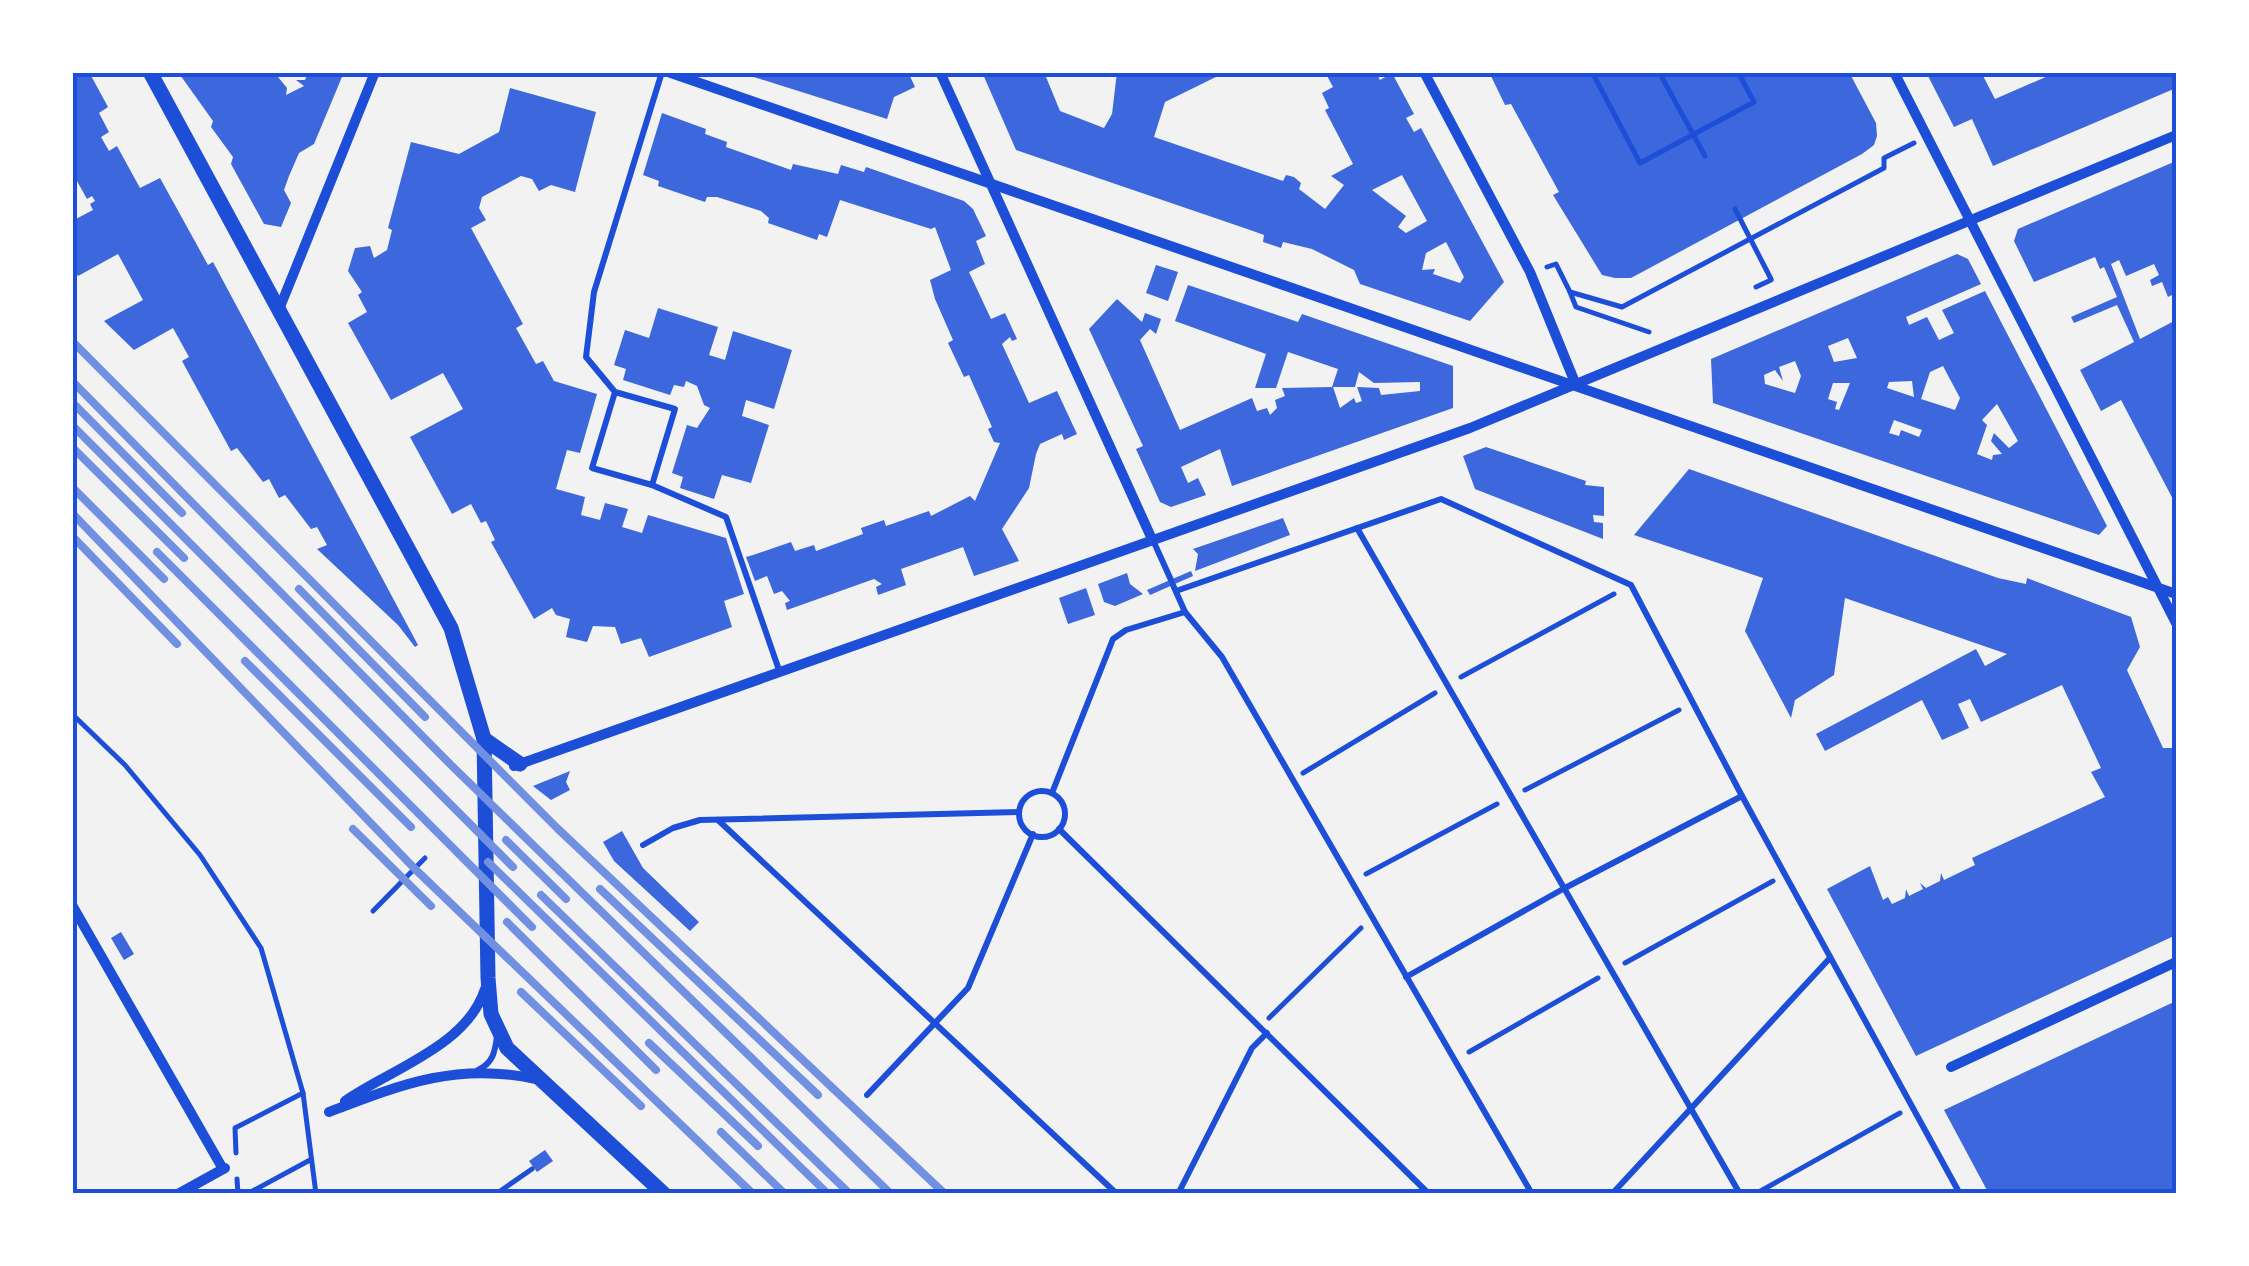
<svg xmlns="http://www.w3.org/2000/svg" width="2249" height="1266" font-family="Montserrat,sans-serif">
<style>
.building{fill:#3d67dc;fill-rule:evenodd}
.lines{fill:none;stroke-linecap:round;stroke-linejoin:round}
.path{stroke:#1d4ed8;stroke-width:5}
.service{stroke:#1d4ed8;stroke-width:6}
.minor{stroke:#1d4ed8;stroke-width:10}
.secondary{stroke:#1d4ed8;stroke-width:15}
.rail{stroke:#7290e2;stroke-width:8}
.neatline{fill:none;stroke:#1d4ed8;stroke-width:4}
</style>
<rect width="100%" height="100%" fill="#f2f2f2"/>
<g class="building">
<polygon points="72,72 89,72 108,107 99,113 109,132 101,137 109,151 117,146 140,188 160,178 208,265 213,262 418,645 415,647 398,625 317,549 327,545 317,527 311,529 285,495 279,498 269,479 263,482 237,448 231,451 182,361 189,357 173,328 134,350 104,321 143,300 118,254 78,276 72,267 72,221 93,210 90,204 95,201 92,196 87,199 72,172"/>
<polygon points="178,72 274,72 287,88 286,95 304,86 296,80 305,80 308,72 344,72 314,144 299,153 289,176 284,190 291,203 281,227 264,224 231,164 233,157 211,127 213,121"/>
<polygon points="738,72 908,72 915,87 894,97 887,119"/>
<path d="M982 72H1044L1060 111 1104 128 1112 114 1117 72H1226L1165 102 1154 137 1283 181 1286 175 1294 177 1301 183 1299 189 1325 209 1344 185 1331 176 1353 164 1325 110 1329 108 1322 93 1333 87 1325 72H1376L1380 80 1392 73 1414 114 1406 118 1414 132 1421 128 1504 282 1470 321 1360 284 1354 270 1312 249 1283 242 1281 248 1263 242 1264 235 1253 231 1016 150ZM1402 175 1427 221 1406 233 1398 227 1406 216 1372 190ZM1446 242 1464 277 1460 283 1433 274 1435 269 1422 270 1426 253Z"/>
<polygon points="1489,72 1849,72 1876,123 1877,136 1874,145 1862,154 1631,278 1615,278 1602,275 1553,195 1559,192 1511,104 1505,105"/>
<polygon points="1926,72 1981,72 1995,99 2057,72 2173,72 2176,88 1993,166 1972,119 1954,127"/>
<polygon points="510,88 596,112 575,192 551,185 539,191 532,179 521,176 482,197 479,208 486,220 471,228 523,324 516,328 536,364 543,361 554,381 597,394 580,453 567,450 556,489 585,497 581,515 600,520 605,503 628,509 622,527 642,533 648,515 726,538 744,594 724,601 732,627 649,657 641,638 621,644 615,627 593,626 587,642 566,637 570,619 556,615 552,608 534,619 491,542 495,540 486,521 481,523 471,504 452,514 410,437 463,409 443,373 391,400 348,323 367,312 358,295 362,292 348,271 355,248 370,246 374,258 387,250 392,230 388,228 411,142 459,154 499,132"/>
<polygon points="662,113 706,129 705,134 727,142 726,147 791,170 793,164 838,174 841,165 864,172 866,167 964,201 973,209 986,236 976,241 985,264 969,272 991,319 1005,313 1017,339 1012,341 1010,337 1002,344 1029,403 1057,391 1077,434 1064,440 1062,434 1040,444 1036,454 1029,488 1002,529 1019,561 974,576 963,547 901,569 906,585 878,595 876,587 882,584 874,579 787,610 785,603 790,601 782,591 774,594 767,576 755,581 746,557 753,555 791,542 795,551 814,545 816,551 863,534 861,528 884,520 886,526 929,511 931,516 970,496 975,501 1000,443 994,442 988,429 992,427 969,375 964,377 948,343 953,340 935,299 930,280 951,270 935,227 931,229 840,200 827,237 819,234 817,240 768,223 769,218 761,211 717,197 707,197 705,202 658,186 659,181 643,175"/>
<polygon points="2176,161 2176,293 2168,297 2162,282 2152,286 2150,280 2159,275 2154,264 2126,276 2119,260 2111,264 2140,339 2176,320 2176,505 2121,400 2101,411 2080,370 2134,342 2117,305 2074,323 2071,317 2117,297 2104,267 2100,269 2095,257 2034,282 2014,241 2018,229"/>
<path d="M1957 254 1968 259 1981 284 1906 317 1909 325 1927 317 1939 340 1954 333 1942 310 1985 291 2107 526 2099 535 1713 403 1711 359ZM1848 338 1857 358 1834 362 1828 346ZM1795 361 1801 376 1795 393 1765 384 1764 375 1775 370 1783 381 1779 367ZM1943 366 1960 398 1955 410 1921 399 1930 372ZM1912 381 1914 397 1887 388 1889 382ZM1833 383H1850L1839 410 1835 409 1837 402 1828 399ZM1997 404 2018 441 2009 448 1994 433 1991 441 2002 454 1993 455 1992 460 1977 454 1987 425 1982 420ZM1894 420 1922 430 1919 437 1901 430 1899 436 1889 433Z"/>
<polygon points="1156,265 1178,272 1168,301 1146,293"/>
<path d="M1188 285 1298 322 1302 314 1453 366V408L1232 486 1220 449 1181 467 1188 483 1198 478 1206 495 1171 507 1160 502 1136 449 1143 446 1089 329 1117 299 1142 322 1145 313 1161 319 1156 334 1150 329 1140 340 1180 430 1252 398 1257 411 1267 408 1270 415 1277 408 1275 400 1285 396 1282 388 1332 387 1338 369 1288 352 1276 388H1255L1266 354 1175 321ZM1359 372 1374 383 1420 382V391L1381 395 1379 388 1357 387 1362 401 1356 403 1354 398 1340 408 1333 387H1355Z"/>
<polygon points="658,308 718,327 709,355 725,360 733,331 792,350 774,409 746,400 742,416 769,425 751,483 722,475 714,499 680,488 683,477 672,473 687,425 697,428 710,408 704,405 697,386 686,381 684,387 674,385 670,395 623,380 626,369 614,365 625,330 649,338"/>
<polygon points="1486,447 1586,481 1585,485 1604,487 1604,516 1593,515 1594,522 1603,523 1603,539 1475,489 1463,456"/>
<polygon points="1689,469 1998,578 2026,584 2027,578 2131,617 2140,647 2127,670 2163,748 2176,748 2176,935 1916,1056 1827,889 1870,866 1883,900 1888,897 1892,904 1905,898 1906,889 1909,896 1923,889 1920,883 1926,888 1940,881 1941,873 1944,880 1975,865 1972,858 2105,797 2091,772 2101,768 2062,685 1981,722 1970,699 1958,704 1969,728 1942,740 1922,700 1825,751 1816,734 1976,649 1985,666 2007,654 1845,598 1834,675 1795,700 1791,718 1745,631 1763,578 1634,535"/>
<polygon points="1283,518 1290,535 1195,571 1198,554 1193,549"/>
<polygon points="1191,571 1193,576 1150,595 1147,590"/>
<polygon points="1127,573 1130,584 1143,594 1115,606 1104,602 1098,584"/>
<polygon points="1086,588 1095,615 1068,624 1059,598"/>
<polygon points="570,771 566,782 570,790 551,800 533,786"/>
<polygon points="622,831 643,868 699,922 690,931 614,861 603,842"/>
<polygon points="121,932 134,954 124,960 111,938"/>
<polygon points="2176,1001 2176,1194 1989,1194 1944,1110"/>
<polygon points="545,1150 553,1161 537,1172 529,1161"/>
</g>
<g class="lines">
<g class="path">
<polyline points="1592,72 1640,163 1754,102 1738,72"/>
<polyline points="1659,72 1705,156"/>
<polyline points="1735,209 1771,279"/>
<polyline points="1547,267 1556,264 1570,292 1622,307 1884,168 1884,158 1914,143"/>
<polyline points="1756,287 1771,280"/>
<polyline points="1570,292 1576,307 1649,332"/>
<polyline points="1461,677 1614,594"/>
<polyline points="72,714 125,765 200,855 261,948 303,1093 316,1194"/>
<polyline points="1303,773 1435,693"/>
<polyline points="1525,790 1679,710"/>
<polyline points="1366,874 1497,804"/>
<polyline points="373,911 425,858"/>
<polyline points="1625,963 1773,881"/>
<polyline points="1269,1018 1361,928"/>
<polyline points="1469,1052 1598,978"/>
<polyline points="236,1153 235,1128 303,1093"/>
<polyline points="237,1179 238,1194"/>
<polyline points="1757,1193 1900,1113"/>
<polyline points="247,1194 310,1160"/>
<polyline points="496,1194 532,1169"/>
</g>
<g class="service">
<polyline points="615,392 592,468 652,485 675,409 615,392 586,357 594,292 662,72"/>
<polyline points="652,485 726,517 779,670"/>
<polyline points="1357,528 1740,1194"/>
<polyline points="1152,538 1171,580"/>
<polyline points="1173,585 1185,612 1222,657 1532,1194"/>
<polyline points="1176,591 1441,499 1631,585 1742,796"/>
<circle cx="1042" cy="814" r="23"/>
<polyline points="1052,793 1113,639 1126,630 1185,612"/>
<polyline points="718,820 1117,1194"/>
<polyline points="1059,829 1429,1194"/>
<polyline points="643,845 673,828 700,820 1019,812"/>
<polyline points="1406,977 1563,889 1742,796 1960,1194"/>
<path d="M478 1070C493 1063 495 1052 497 1036"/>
<polyline points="867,1095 968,988 1033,834"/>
<polyline points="1178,1194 1252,1048 1267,1033"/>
<polyline points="1612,1194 1829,959"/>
</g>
<g class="minor">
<polyline points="668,72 2176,594"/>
<polyline points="940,72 1151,537"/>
<polyline points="1424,72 1530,272 1576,385"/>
<polyline points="1894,72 2176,623"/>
<polyline points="280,307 375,72"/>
<polyline points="514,766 1470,428 2176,135"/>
<polyline points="72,905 223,1169"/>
<polyline points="1951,1067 2176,962"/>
<path d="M345 1101C391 1069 467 1046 485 989"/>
<path d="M329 1112C402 1084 457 1062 536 1079"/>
<polyline points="178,1194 225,1168"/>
</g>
<g class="secondary">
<polyline points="150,72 451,628 484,739 488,978 491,1014 507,1048 664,1194"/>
<polyline points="484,739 520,764"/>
</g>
<g class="rail">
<polyline points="72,341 557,828 945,1194"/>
<polyline points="72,381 451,765 891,1194"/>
<polyline points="76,406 182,513"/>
<polyline points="72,425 513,867"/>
<polyline points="72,447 184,558"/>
<polyline points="72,487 164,579"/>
<polyline points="72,513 415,869 753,1194"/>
<polyline points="72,536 177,644"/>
<polyline points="157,552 532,927"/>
<polyline points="299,589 425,717"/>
<polyline points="245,661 411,827"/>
<polyline points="353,829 431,906"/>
<polyline points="506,840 566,899"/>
<polyline points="488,862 828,1194"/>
<polyline points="600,889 818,1095"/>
<polyline points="541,895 850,1194"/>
<polyline points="507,922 656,1070"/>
<polyline points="521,992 641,1106"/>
<polyline points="649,1043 758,1146"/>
<polyline points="721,1132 785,1194"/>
</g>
</g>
<rect width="2249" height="1266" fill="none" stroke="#ffffff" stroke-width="150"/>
<rect x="75" y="75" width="2099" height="1116" class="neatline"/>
</svg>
